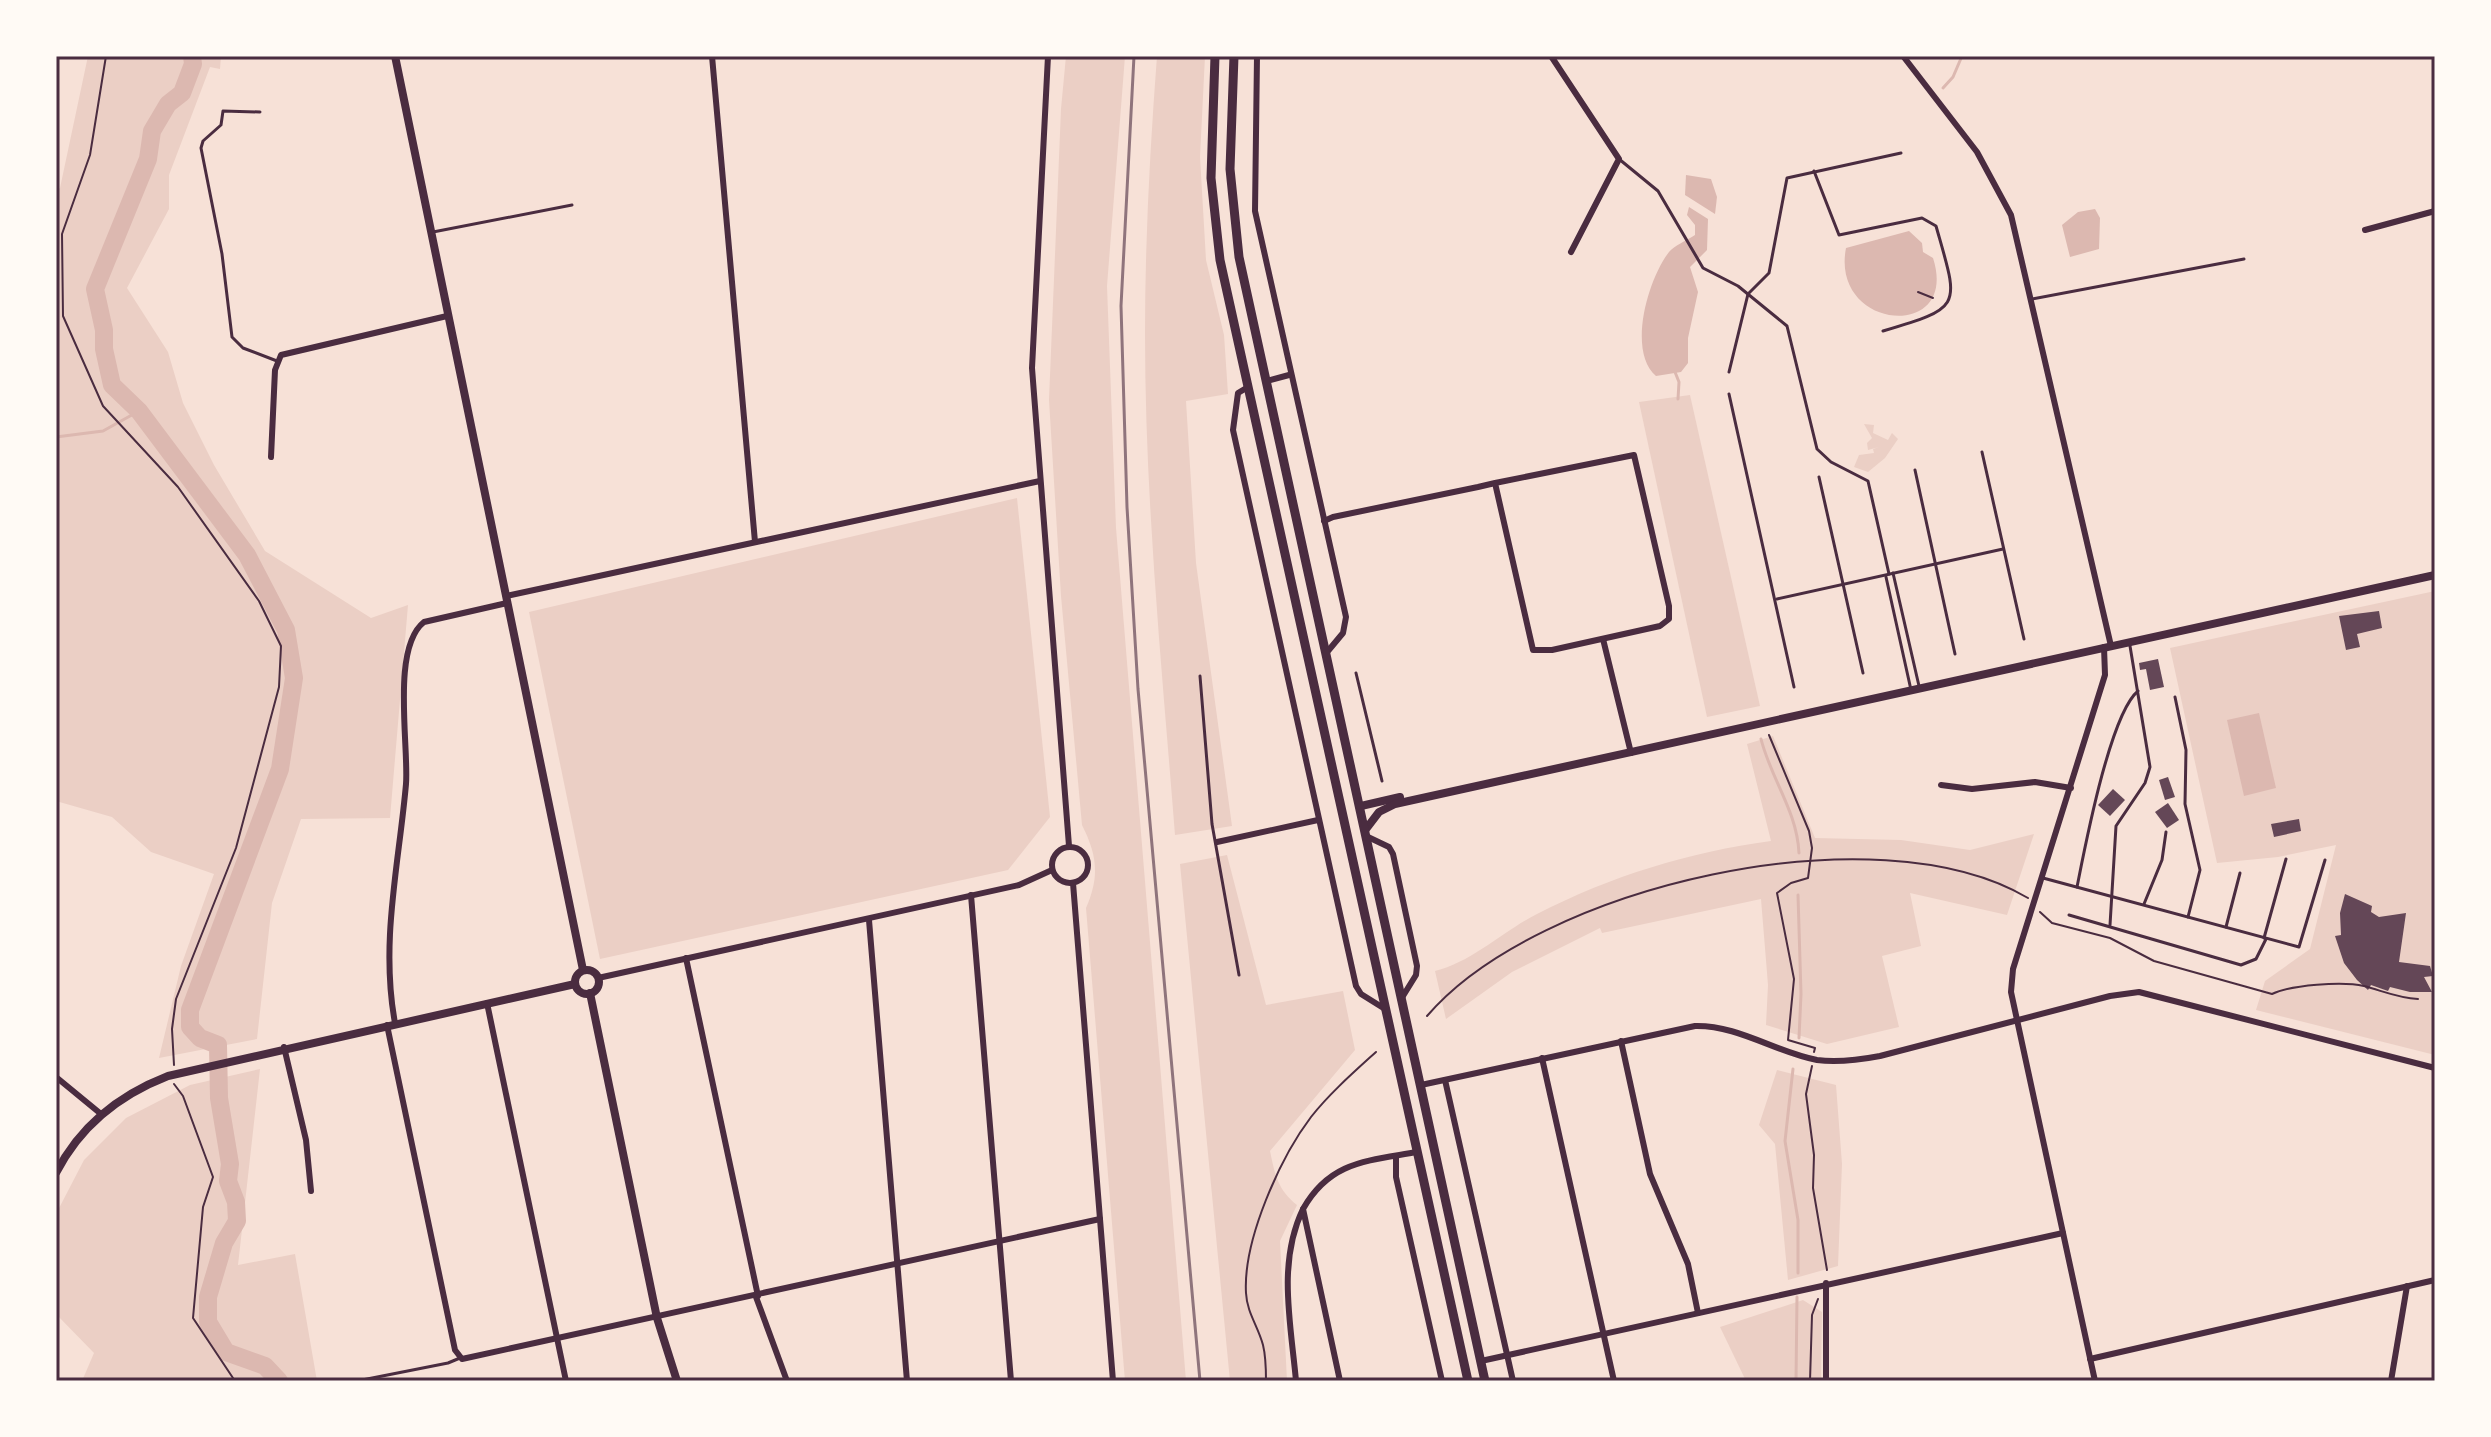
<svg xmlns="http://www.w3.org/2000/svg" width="2491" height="1437" font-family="Georgia,serif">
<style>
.green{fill:#ebcfc5}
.water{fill:#dcb8b0}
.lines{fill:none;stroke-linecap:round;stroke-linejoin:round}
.stream{stroke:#dcb8b0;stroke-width:3}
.river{stroke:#dcb8b0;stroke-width:18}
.building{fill:#644757}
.path{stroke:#4a2c40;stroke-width:2}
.service{stroke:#4a2c40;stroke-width:3}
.minor{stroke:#4a2c40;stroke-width:6}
.tertiary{stroke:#4a2c40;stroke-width:8}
.secondary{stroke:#4a2c40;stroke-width:9}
.rail{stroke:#8f747c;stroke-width:3}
.neatline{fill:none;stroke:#4a2c40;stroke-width:3}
</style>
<rect width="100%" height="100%" fill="#f7e1d7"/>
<g class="green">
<polygon points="88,56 221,56 220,69 210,67 169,175 169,209 127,288 168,352 183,403 214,465 265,551 371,618 408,605 390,818 301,819 272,903 257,1039 159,1058 181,966 214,874 151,852 112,817 56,801 56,190 60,188"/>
<path d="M1066 56H1125L1107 286 1116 528 1186 1381H1125L1086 908C1100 876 1097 855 1082 825L1061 596 1049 400 1061 109Z"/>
<path d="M1157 56H1205L1200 157 1206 260 1224 335 1228 394 1186 401 1196 563 1232 826 1175 835C1162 669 1145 501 1145 334 1145 241 1150 148 1157 56Z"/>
<polygon points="1690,395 1760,706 1707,717 1639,402"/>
<polygon points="1864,424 1874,425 1873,433 1888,440 1892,433 1898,439 1885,458 1868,472 1854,467 1859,455 1874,453 1873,449 1879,447 1868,450 1867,443 1872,438"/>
<polygon points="1017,498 1050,817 1008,870 600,959 529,612"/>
<polygon points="2435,591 2435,1055 2256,1010 2265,981 2310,949 2336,845 2278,857 2217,863 2170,648"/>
<path d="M1773 736 1815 838 1901 840 1970 850 2034 834 2007 915 1910 893 1921 946 1882 956 1899 1027 1827 1044 1766 1025 1768 985 1761 899 1602 933 1600 928 1512 972 1446 1019 1435 971C1472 962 1503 931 1537 914 1611 876 1689 852 1771 841L1747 744Z"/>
<path d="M1227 855 1266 1005 1343 991 1355 1050 1270 1151C1275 1175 1278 1190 1297 1205L1280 1241 1287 1381H1230L1180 864Z"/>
<polygon points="260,1069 238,1265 295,1254 317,1381 82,1381 94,1353 56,1314 56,1214 84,1160 126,1118 190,1085"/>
<polygon points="1777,1070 1836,1085 1842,1164 1838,1266 1788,1280 1775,1144 1759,1125"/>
<polygon points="1803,1300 1822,1312 1821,1381 1746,1381 1720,1327"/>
</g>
<g class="water">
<polygon points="1686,175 1711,179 1717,197 1715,214 1685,195"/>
<path d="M1689 207 1708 219 1707 250 1690 267 1698 292 1688 338V363L1681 372 1656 376C1627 351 1648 279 1669 252 1674 246 1687 240 1695 235V225L1687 215Z"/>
<polygon points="2095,209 2100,218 2099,249 2070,257 2062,225 2078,212"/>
<path d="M1909 231 1922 243 1923 252 1933 258C1960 342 1830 331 1846 248Z"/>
<polygon points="2259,713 2276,788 2244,796 2227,720"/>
</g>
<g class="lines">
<g class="stream">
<polyline points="1943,88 1953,77 1962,56"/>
<polyline points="1675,372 1679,382 1678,399"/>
<polyline points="56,437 103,431 139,411"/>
<path d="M1761 739C1771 779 1797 811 1799 853"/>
<polyline points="1798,895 1801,994 1799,1038"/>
<polyline points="1793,1069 1785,1141 1798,1220 1798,1273"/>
<polyline points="1796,1381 1797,1297"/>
</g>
<polyline class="river" points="192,56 193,64 182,93 168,104 152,131 148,159 95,289 104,330 104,349 112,385 139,411 247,555 286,630 294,678 280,769 190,1010 190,1027 200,1038 218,1045 219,1098 230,1164 228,1181 236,1202 237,1221 224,1243 208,1297 208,1322 226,1352 265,1366 279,1381"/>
</g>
<g class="building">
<polygon points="2379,611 2382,628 2357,634 2360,647 2346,650 2339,616"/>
<polygon points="2158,659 2164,687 2150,690 2146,669 2140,670 2139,663"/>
<polygon points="2168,777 2175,797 2165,800 2159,780"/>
<polygon points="2113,789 2125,800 2110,816 2098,805"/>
<polygon points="2168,803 2179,820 2167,828 2155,812"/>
<polygon points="2299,819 2301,831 2274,837 2271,824"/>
<polygon points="2345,894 2372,906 2371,912 2379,917 2406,913 2399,962 2430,966 2433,976 2424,977 2432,992 2410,992 2390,987 2388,991 2371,985 2368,990 2357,980 2344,963 2335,936 2341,935 2340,913"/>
</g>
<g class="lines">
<g class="path">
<polyline points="106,56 90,155 62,234 63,316 103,406 178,487 259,601 281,646 279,687 236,848 176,999 172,1029 174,1065"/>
<polyline points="1918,292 1933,298"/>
<polyline points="1769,735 1809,831 1812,848 1808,878 1791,883 1777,893 1794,979 1788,1040 1815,1048 1814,1052"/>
<path d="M2040 912 2052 923 2110 938 2154 961 2272 994C2291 985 2342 981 2364 986 2383 991 2398 998 2418 999"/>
<path d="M1427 1016C1538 886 1877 808 2028 898"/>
<polyline points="1812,1066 1806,1094 1814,1155 1813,1188 1827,1270"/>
<polyline points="174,1084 183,1096 213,1177 203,1207 193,1318 235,1381"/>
<path d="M1266 1381C1266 1368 1266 1357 1263 1345 1258 1326 1247 1313 1246 1293 1243 1240 1280 1158 1311 1117 1330 1093 1354 1072 1376 1052"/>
<polyline points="1810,1381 1812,1315 1818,1299"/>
</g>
<g class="service">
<polyline points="260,112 223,111 221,125 203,141 201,148 222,254 232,337 243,348 277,361"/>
<polyline points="1619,159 1658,191 1703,268 1738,286 1787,326 1817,449 1831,462 1868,481 1889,574"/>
<path d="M1814 171 1839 235 1922 218 1936 226C1959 307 1964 307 1883 331"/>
<polyline points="433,232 572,205"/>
<polyline points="2032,299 2244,259"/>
<polyline points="1729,372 1748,294 1769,273 1787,178 1901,153"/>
<polyline points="1729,394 1794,687"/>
<polyline points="1982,452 2024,639"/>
<polyline points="1915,470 1955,654"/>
<polyline points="1819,477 1863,673"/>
<polyline points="1893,573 1919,686"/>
<polyline points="1886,577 1911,690"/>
<polyline points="1777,599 2003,549"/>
<polyline points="1356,673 1382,781"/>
<polyline points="1200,676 1212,824 1239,975"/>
<polyline points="2175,697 2186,750 2185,804 2200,870 2188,917"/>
<polyline points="2043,878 2299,947 2325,860"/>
<path d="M2077 887C2085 847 2110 714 2138 691"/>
<polyline points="2144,904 2162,860 2166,832"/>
<polyline points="2069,915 2241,965 2256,959 2266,939"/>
<polyline points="2110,925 2116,826 2145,783 2150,767 2130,646"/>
<polyline points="2226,927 2240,873"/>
<polyline points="2264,938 2286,859"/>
<polyline points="357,1381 448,1363 460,1358"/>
</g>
<g class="minor">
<polyline points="712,56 755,542"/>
<polyline points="1048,56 1032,368 1069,846"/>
<polyline points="1257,56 1255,211 1346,617 1343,633 1328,651"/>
<polyline points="1551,56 1619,159 1571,252"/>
<polyline points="1903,56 1977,152 2011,215 2111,646"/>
<polyline points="2365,230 2435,211"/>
<polyline points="1267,381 1289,375"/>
<polyline points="1248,387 1238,393 1233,430 1356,986 1361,994 1385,1009"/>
<polyline points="271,457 275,370 281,355 447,316"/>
<polyline points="1324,521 1333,517 1478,487 1495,483 1634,455 1669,606 1669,619 1660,626 1552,650 1533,650 1495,483"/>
<polyline points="506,596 1040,481"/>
<polyline points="1603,639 1631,753"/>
<polyline points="1941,785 1972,789 2035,782 2071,788"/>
<polyline points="1368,837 1389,847 1393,854 1417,966 1416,975 1403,996"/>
<polyline points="1217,842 1318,820"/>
<circle cx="1070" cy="865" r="18"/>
<polyline points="1073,883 1113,1381"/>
<polyline points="971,895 1011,1381"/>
<polyline points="869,920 907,1381"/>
<polyline points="686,958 758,1296"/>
<polyline points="598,978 1019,885 1052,870"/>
<polyline points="487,1003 566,1381"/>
<path d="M395 1023C380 942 399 864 406 784 409 746 391 648 424 622L507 603"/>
<polyline points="387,1025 455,1350 462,1359 1100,1219"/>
<polyline points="1621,1041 1650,1174 1688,1264 1698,1313"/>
<polyline points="284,1047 306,1140 311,1191"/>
<polyline points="1542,1058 1614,1381"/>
<polyline points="56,1077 101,1114"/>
<polyline points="1445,1080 1513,1381"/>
<path d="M1421 1085 1695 1026C1738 1025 1775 1052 1817 1060 1838 1063 1859 1060 1880 1056L2110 996 2139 992 2435 1068"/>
<polyline points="1396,1156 1396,1177 1442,1381"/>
<polyline points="1826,1283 1826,1381"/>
<polyline points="756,1297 787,1381"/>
<polyline points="2090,1359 2435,1280"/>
<polyline points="1481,1361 2063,1233"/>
<path d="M1296 1381C1291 1324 1277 1263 1303 1209"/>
<path d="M1340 1381 1303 1209C1330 1161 1367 1161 1417 1152"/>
<polyline points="2095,1381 2011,992 2013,969 2105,675 2104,647"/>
<polyline points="2391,1381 2407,1286"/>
</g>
<g class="tertiary">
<polyline points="395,56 583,970"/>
<polyline points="1361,806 1400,797"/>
<polyline points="1366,829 1379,812 1395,804 2435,575"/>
<circle cx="587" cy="982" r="12"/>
<polyline points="590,993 657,1318 677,1381"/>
<path d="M56 1173C80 1126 119 1095 168 1076L575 984"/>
</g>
<g class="secondary">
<polyline points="1215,56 1211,178 1220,260 1468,1381"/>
<polyline points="1234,56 1230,169 1239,257 1485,1381"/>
</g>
<polyline class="rail" points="1134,56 1121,306 1127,507 1138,689 1200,1381"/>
</g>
<rect width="2491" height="1437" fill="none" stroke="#fffaf5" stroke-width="116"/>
<rect x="58" y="58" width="2375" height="1321" class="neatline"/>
</svg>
